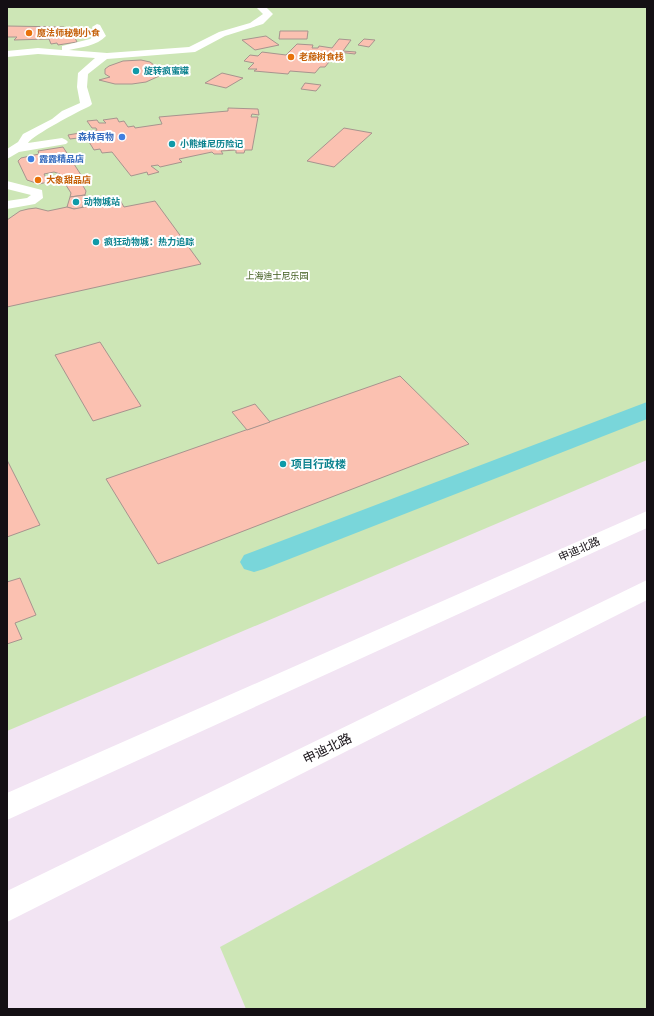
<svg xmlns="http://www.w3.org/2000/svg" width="654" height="1016" font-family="'IBM Plex Sans','Noto Sans SC',sans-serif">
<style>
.green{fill:#cde6b6}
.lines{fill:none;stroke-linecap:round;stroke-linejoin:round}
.canal{fill:#79d6da;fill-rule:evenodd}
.building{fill:#fbc1b1;stroke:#a7948e}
.pedestrian{fill:#fff;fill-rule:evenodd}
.tertiary{fill:#fff;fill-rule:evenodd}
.food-dot{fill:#e8710a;stroke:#fff;stroke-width:1.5}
.culture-dot{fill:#0f9aa8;stroke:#fff;stroke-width:1.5}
.shop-dot{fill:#3f7fe0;stroke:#fff;stroke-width:1.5}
.labels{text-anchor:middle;stroke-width:4;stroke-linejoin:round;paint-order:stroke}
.far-food-label{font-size:9px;font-weight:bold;fill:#c56008;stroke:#fff;text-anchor:start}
.far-culture-label{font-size:9px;font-weight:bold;fill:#0d838f;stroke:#fff;text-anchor:start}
.far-shop-label{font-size:9px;font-weight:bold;fill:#366cbe;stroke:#fff;text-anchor:end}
.far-park-label{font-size:9px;fill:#3d591a;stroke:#fff}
.culture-label{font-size:11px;font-weight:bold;fill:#0d838f;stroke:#fff;text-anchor:start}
.street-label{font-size:11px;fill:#140f14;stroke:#fff}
.near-street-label{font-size:13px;fill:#140f14;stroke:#fff}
</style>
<rect width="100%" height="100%" fill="#f2e4f3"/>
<g class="green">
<polygon points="7,7 647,7 647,460 7,731"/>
<polygon points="647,715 647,1009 246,1009 220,947"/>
</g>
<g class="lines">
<polygon class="canal" points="647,402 647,419 264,569 254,572 244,569 240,562 244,555"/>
</g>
<g class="building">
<polygon points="7,26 64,27 61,32 62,34 73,34 77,42 58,45 57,43 51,44 49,39 14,40 17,37 7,37"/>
<polygon points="280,31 308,31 307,39 279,39"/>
<polygon points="266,36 279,45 255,50 242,40"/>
<polygon points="339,39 351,40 343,51 356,52 355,54 338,52 333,59 324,59 323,61 329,62 325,67 320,67 315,73 290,71 288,74 254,71 257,69 248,69 254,63 244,61 250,55 258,56 262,52 286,55 297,44 313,45 312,48 318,48 319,46 332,48"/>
<polygon points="364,39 375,40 369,47 358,45"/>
<polygon points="141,60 150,62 158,68 167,67 166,73 146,82 132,84 115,84 99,80 110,77 105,74 105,69 109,66 123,61"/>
<polygon points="222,73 243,78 226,88 205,83"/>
<polygon points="305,83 321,85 316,91 301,89"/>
<polygon points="228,108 258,109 259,115 252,114 251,117 258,117 252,150 245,150 244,153 236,153 236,150 221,151 223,154 214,154 212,152 179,159 182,162 160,167 158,165 151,166 159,172 148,175 147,172 131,176 112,152 102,153 100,149 94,150 86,137 70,139 68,135 97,130 96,128 92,128 87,121 97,120 99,123 106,123 103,120 117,118 119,122 124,121 128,127 134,126 135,128 162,124 159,117 228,111"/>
<polygon points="344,128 372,133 334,167 307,161"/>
<polygon points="63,147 83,178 64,182 60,174 54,172 44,174 48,182 39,184 27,180 18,161 21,158 39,154 38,151"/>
<polygon points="79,179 86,191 85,195 70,197 71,193 64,182"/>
<polygon points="85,195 82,208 74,209 67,207 70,197"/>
<polygon points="120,200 124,207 155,201 201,264 7,307 7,220 20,211 28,209 36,208 48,211 67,207 74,209"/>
<polygon points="100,342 141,406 93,421 55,355"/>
<polygon points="400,376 469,444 158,564 106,479"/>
<polygon points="255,404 270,422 247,430 232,412"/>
<polygon points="7,460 40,525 7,537"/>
<polygon points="20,578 36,615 15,623 22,639 7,644 7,582"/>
</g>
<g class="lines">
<g class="pedestrian">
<path d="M256 7H266L273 14 263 24 225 36 195 52 107 59 88 74 87 87 92 104 90 106C79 111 33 135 28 143L62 138 66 140 68 142 66 144 19 152 7 159V149L18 142 23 134 52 119 62 111 80 103 77 87 78 73 95 58 38 54 7 57V51L38 48 62 50V46L90 39 96 35 92 27 97 24 100 25 106 36C97 46 81 47 69 50L107 53 189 47 219 32 250 23 263 14Z"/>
<polygon points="7,181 42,190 43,198 35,204 7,209 7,201 27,198 31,195 7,189"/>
</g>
<g class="tertiary">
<polygon points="647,511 647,528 7,820 7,793"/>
<polygon points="647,580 647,600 7,922 7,891"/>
</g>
</g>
<g class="food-dot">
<circle cx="29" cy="33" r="4"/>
<circle cx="291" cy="57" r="4"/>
<circle cx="38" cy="180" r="4"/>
</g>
<g class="culture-dot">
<circle cx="136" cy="71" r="4"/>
<circle cx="172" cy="144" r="4"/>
<circle cx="76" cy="202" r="4"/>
<circle cx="96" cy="242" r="4"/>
<circle cx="283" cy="464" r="4"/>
</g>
<g class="shop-dot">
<circle cx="122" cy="137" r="4"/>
<circle cx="31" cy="159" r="4"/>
</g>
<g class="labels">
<g class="far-food-label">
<text x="37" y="36">魔法师秘制小食</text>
<text x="299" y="60">老藤树食栈</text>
<text x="46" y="183">大象甜品店</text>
</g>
<g class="far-culture-label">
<text x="144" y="74">旋转疯蜜罐</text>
<text x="180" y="147">小熊维尼历险记</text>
<text x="84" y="205">动物城站</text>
<text x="104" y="245">疯狂动物城：热力追踪</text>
</g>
<g class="far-shop-label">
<text x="114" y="140">森林百物</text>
<text x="39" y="162" text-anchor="start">露露精品店</text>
</g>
<g class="far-park-label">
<text x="277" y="279">上海迪士尼乐园</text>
</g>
<g class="culture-label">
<text x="291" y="468">项目行政楼</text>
</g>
<g class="street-label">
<text transform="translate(579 549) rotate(-24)" y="4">申迪北路</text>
</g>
<g class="near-street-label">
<text transform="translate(327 748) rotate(-26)" y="5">申迪北路</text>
</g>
</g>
<rect width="654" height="1016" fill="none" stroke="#140f14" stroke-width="16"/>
</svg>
